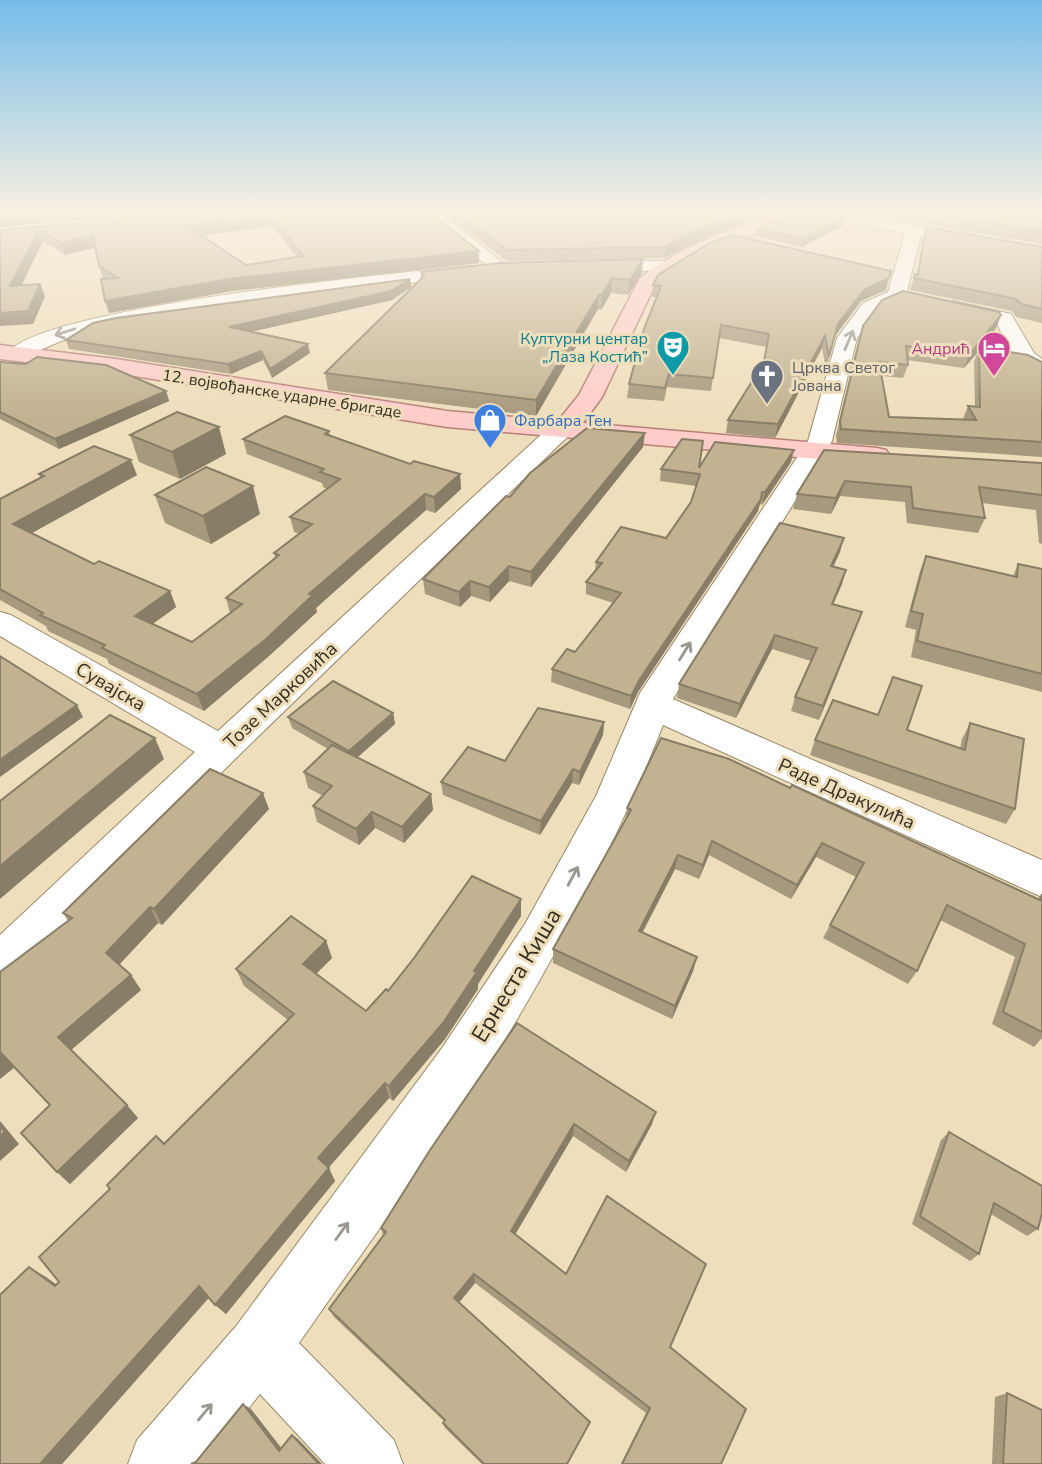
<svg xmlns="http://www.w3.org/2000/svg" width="1042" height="1464" font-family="'Nunito Sans',sans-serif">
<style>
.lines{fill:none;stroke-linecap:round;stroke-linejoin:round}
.minor-casing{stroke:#968767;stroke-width:2}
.major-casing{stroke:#b77f77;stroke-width:3}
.minor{fill:#fff;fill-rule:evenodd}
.major{fill:#fecdca;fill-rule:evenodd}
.wall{fill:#a7997d;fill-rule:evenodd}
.shaded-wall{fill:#887d66}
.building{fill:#c2b291;stroke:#887d66;stroke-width:2;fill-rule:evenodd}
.oneway{stroke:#9a9690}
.labels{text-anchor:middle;stroke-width:6;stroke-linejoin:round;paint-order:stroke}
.far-culture-label{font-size:16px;fill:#0d838f;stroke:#efdebc;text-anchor:end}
.far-hotel-label{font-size:16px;fill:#b23c85;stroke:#efdebc;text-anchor:end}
.far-worship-label{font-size:16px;fill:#5b616d;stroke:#efdebc;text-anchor:start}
.far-street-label{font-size:16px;fill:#342e21;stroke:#efdebc}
.far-shop-label{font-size:16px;fill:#366cbe;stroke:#efdebc;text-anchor:start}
.street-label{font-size:19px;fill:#342e21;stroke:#efdebc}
.near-street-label{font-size:23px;fill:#342e21;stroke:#efdebc}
</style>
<rect width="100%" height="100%" fill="#efdebc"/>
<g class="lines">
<defs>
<g id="minor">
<polygon points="420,211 438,211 511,269 502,274 496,273"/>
<path d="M803 211H836L937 229 945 234 937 239 921 236 906 295 904 299 877 311 857 338 832 441 673 699 1042 860V897L663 725C614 850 550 968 479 1082 423 1171 359 1256 299 1343L394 1440 403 1464H325L260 1394 204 1464H128L137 1440 237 1325 442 1048 525 924 596 796 640 693 808 441 837 338 863 303 888 292 905 233 811 216Z"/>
<polygon points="595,261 667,261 676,266 667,271 589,270 586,266 589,262"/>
<path d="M470 266 476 267 479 271 476 275 345 291 116 325 73 336 19 359 11 358 8 353C39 308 401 272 470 266Z"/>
<path d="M953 301 1011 314 1034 353 1042 359V376C1016 369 1007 344 996 322L946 311 943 307Z"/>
<polygon points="565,422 574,424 577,429 562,442 234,760 16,980 0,986 0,935 195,752 0,636 0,612 11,615 218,731 544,432"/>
</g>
<path id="major" d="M786 211H809L807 214 705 253 655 285 602 397 583 423 877 448 886 450 890 456 886 462 877 464 447 427 116 373 0 359V345L116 359 447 411 558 421 579 395 640 278C683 244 735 228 786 211Z"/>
</defs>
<use href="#minor" class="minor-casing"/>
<use href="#major" class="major-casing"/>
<use href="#minor" class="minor"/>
<use href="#major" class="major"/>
</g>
<g class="wall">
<path d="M218 211H428L479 251V263L232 291 109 313 104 279 103 278 99 266 95 248 65 255 43 241 21 285 40 284 45 296 33 324 0 230ZM272 226 297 257 246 265 202 236Z"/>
<polygon points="442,211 779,211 709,236 664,258 507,261"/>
<polygon points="850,211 1042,211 1042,244"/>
<polygon points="844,225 801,247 756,236 757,229"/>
<polygon points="926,227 1042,247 1042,323 1016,317 1012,311 910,290 915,274 917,274 923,238"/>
<polygon points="421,272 642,273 628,295 611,293 601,310 598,309 536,416 328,390 325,373 421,279"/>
<polygon points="410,279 411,287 392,300 251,332 310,353 272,378 263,360 231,374 69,349 66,340"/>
<polygon points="653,285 886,290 861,301 835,336 826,369 822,348 775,438 726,433 728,420 764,362 767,347 719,338 711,391 667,387 664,401 627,398 629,384 656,297 652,297"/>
<path d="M1001 315 996 328 981 347 1042 362V457L837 443 836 436 859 339ZM978 352 974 361 975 407 968 406 963 419 889 417 882 376 903 378 908 365 907 360 964 368Z"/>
<polygon points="0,362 16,364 166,391 169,401 59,449 0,419"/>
<polygon points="329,431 330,435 410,464 460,474 461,489 435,513 426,510 316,608 317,612 269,656 204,711 109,664 107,659 48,631 46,626 0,600 0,499 40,478 39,474 137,475 32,533 94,564 170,591 176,607 153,624 192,642 230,613 226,598 275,559 274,553 299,534 294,532 290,517 327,489 323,487 322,483 247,454 243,439"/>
<polygon points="130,435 226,454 180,479 139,462"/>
<polygon points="643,447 531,587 509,581 490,602 471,596 460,607 425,594 423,579 510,497"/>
<polygon points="824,450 1042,463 1042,544 1039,543 1036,510 982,503 985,518 978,533 907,523 905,502 840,496 831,514 793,509 797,494"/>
<polygon points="791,462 762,505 760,504 758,511 638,692 630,709 551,682 552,669 575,652 613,603 586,594 586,582 595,571 596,562 666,538 691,502 696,486 660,481 661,469 699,468"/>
<polygon points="155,495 260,514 211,544 165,523"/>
<polygon points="840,552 833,567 842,584 833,604 862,612 819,720 791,711 795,697 811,661 772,649 736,718 677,698 679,684"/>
<polygon points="926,556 1013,576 1018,564 1042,569 1042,692 911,657 916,630 905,627 920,571"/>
<polygon points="893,677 907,730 960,749 962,739 970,723 1015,809 1006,824 810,755 815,740 878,715"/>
<polygon points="393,713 395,724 357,758 431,794 433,810 404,843 375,828 359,845 317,822 313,806 323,796 308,788 304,772 328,749 292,728 288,717"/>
<polygon points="604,722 603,735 579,785 572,783 540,835 443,795 441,782 505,761"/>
<polygon points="790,788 1038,899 1042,894 1042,1038 1034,1047 992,1024 1015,957 940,920 917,971 908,984 823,938 856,877 816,857 791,899 709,855 699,879 675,869 642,933 697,957 693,971 672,1019 553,963 553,949 625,821 627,808"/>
<polygon points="269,809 162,925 158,923 119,965 131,975 141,990 71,1050 138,1118 70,1184 57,1172 50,1105 14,1067 0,1079 0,972 68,921 63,913"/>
<polygon points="521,916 478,984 478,989 445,1039 393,1101 389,1098 328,1168 335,1181 226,1314 209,1298 62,1464 29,1267 57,1285 164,1144 288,1020 244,986 236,969 326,941 332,958 316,974 366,1011 388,991"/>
<polygon points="517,1023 652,1124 626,1172 573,1136 515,1234 566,1274 670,1347 721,1464 621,1464 646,1413 475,1283 459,1303 567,1464 482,1464 445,1428 443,1423 444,1421 334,1317 329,1309 383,1235 381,1228"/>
<polygon points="949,1132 1038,1229 1027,1236 991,1214 979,1254 970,1261 912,1224 941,1140"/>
<polygon points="1007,1393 1042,1464 992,1464 995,1397"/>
</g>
<g class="shaded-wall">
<polygon points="57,211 180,211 0,227 0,216"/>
<polygon points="750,211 779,211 709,236 664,258 665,247 710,225"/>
<polygon points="270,215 272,226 190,237 187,226"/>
<polygon points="846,217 844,225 801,247 803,239"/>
<polygon points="39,230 43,241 15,299 10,286"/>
<polygon points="93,236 97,247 65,255 61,243"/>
<polygon points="479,251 479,263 232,291 109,313 105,301 229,279"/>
<polygon points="643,259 642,273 628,295 630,280"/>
<polygon points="612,278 611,293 601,310 602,295"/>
<polygon points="889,278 886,290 861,301 835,336 826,369 838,324 864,290"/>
<polygon points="410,279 411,287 392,300 232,336 229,327"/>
<polygon points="40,284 45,296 33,324 0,326 0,313"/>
<polygon points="599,295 598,309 536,416 536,400"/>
<polygon points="1001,315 996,328 979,349 979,347 978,352 964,368 969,355"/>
<polygon points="825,336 822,348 775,438 778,424"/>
<polygon points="308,344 310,353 272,378 270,369"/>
<polygon points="261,351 263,360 231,374 228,364"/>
<polygon points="166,391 169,401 59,449 55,439"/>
<polygon points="219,427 226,454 180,479 172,452"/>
<polygon points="645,433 643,447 531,587 531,572"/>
<polygon points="794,450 791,462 762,505 765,492"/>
<polygon points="131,460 137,475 21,539 13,524"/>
<polygon points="460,474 461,489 435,513 434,497"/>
<polygon points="845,481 840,496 831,514 836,498"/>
<polygon points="253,486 260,514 211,544 203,516"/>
<polygon points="425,494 426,510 316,608 317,612 269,656 204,711 197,694 309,594"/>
<polygon points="761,499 758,511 638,692 630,709 631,696 640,679"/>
<polygon points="844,538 840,552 827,580 831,566"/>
<polygon points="509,566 509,581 490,602 489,587"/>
<polygon points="846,570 842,584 827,618 832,604"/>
<polygon points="470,581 471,596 460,607 459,592"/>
<polygon points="170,591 176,607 141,632 135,616"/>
<polygon points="862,612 857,626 819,720 823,706"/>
<polygon points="775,635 772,649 736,718 740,704"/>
<polygon points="77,705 83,717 0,777 0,760"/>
<polygon points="393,713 395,724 352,762 349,751"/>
<polygon points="604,722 603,735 579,785 580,772"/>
<polygon points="155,738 164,759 0,899 0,866"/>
<polygon points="573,769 572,783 540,835 541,821"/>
<polygon points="263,793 269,809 162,925 154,909"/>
<polygon points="431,794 433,810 404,843 402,827"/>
<polygon points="372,812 375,828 359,845 356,829"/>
<polygon points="712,841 709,855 699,879 703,865"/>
<polygon points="822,843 816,857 791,899 797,885"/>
<polygon points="678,855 675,869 636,945 639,931"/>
<polygon points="521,899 521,916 478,984 478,989 445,1039 393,1101 389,1086 474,971"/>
<polygon points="150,907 158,923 116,968 106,953"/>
<polygon points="326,941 332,958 309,981 303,964"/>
<polygon points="697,957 693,971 672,1019 675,1006"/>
<polygon points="131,975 141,990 70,1051 58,1037"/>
<polygon points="1,1053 15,1067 0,1079 0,1054"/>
<polygon points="385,1083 389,1098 325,1172 318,1158"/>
<polygon points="127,1105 138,1118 70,1184 57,1172"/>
<polygon points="656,1112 652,1124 626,1172 629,1161"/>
<polygon points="0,1121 19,1144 0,1161"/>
<polygon points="574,1124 573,1136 512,1240 511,1231"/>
<polygon points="329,1168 335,1181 226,1314 215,1305"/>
<polygon points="29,1267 46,1277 72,1296 55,1286"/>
<polygon points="474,1274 475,1283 456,1306 454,1298"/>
<polygon points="199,1286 210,1296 62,1464 40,1464"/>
<polygon points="243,1404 251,1409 286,1454 279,1451"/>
<polygon points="292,1435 298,1439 322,1464 319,1464"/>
</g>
<g class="building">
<polygon points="0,211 57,211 0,216"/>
<path d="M218 211H428L479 251 229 279 105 301 101 279 118 278 99 266 93 236 61 243 39 230 10 286 40 284 28 311 0 313V230ZM270 215 303 256 246 265 187 226Z"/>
<polygon points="456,211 750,211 710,225 665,247 507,250"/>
<polygon points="804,211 817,211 846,217 803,239 757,229"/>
<polygon points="916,211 1042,211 1042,232"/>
<polygon points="926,227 1042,247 1042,309 1021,304 1016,299 914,278 915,274 918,275"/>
<polygon points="732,235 891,271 889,278 864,290 838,324 829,356 825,336 778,424 728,420 764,362 769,334 721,325 713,378 669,374 665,388 629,384 644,329 661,286 653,285 658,275 708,244"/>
<polygon points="643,259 630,280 612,278 602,295 599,295 536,400 325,373 424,276 421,272 500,263"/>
<polygon points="410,279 391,291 229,327 308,344 270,369 261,351 228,364 66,340 93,323 116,318"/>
<polygon points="903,291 999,312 1001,315 969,355 906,346 908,365 879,362 889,417 976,420 968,406 980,407 979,347 1028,355 1042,362 1042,442 841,429 840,421 863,326 882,300"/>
<polygon points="37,357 106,365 166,391 55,439 0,412 0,362 26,364"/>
<polygon points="177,412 219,427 172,452 130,435"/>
<polygon points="285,416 329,431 325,434 410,464 414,461 460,474 434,497 425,494 309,594 313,595 265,640 197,694 102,648 105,645 40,615 43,613 0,589 0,499 44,476 39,474 94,446 131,460 13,524 94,564 99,561 170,591 135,616 192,642 242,604 226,598 279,555 274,553 312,524 290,517 340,479 320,472 324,469 243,439"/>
<polygon points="587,428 645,433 531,572 509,566 489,587 470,581 459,592 423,579 506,496 510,497 530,473"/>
<polygon points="682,439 703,441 699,468 715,442 794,450 765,492 762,492 761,499 640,679 631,696 552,669 567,649 575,652 621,593 586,582 602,563 596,562 621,527 666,538 691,502 700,474 661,469"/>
<polygon points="824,450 1042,463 1042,495 979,487 985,518 913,508 911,487 845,481 836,498 797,494"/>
<polygon points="206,467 253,486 203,516 155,495"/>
<polygon points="780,523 844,538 831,566 846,570 832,604 862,612 823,706 795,697 817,648 775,635 740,704 679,684"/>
<polygon points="926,556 1017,577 1018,564 1042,569 1042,674 917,641 923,614 911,611"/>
<polygon points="0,656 77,705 0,760"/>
<polygon points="893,677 922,686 907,730 965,750 970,723 1024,739 1015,809 815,740 833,700 878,715"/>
<polygon points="333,681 393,713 349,751 288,717"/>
<polygon points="538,708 604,722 580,772 573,769 541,821 441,782 468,747 505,761"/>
<polygon points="110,715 155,738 0,866 0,801"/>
<polygon points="661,738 729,759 790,788 792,785 1040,900 1042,894 1042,1032 1003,1012 1025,944 947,905 917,971 830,925 864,863 822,843 797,885 712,841 703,865 678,855 639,931 697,957 675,1006 553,949 631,810 627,808"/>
<polygon points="332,745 431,794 402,827 372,812 356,829 313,806 332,786 304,772"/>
<polygon points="210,769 263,793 154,909 150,907 106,953 131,975 58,1037 127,1105 57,1172 21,1133 50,1105 1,1053 0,1054 0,972 72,918 63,913"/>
<polygon points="472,876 521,899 474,971 477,972 443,1023 389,1086 385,1083 318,1158 329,1168 215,1305 199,1286 40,1464 0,1464 0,1295 29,1267 55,1286 59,1282 39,1257 110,1189 107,1185 156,1136 164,1144 294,1014 236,969 291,916 326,941 303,964 366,1011 386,989 388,991 414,958"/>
<polygon points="517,1023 656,1112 629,1161 574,1124 511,1231 566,1274 607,1196 706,1264 670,1347 746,1409 721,1464 622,1464 650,1408 474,1274 454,1298 590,1422 567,1464 484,1464 443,1423 445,1420 329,1309 386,1232 381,1228 430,1150"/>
<polygon points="0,1126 5,1132 0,1136"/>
<polygon points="949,1132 1042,1186 1042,1213 1038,1229 994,1203 979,1254 920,1216"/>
<polygon points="1007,1393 1042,1410 1042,1464 1003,1464"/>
<polygon points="243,1404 279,1451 292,1435 319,1464 191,1464 196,1462"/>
</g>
<defs><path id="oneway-shaft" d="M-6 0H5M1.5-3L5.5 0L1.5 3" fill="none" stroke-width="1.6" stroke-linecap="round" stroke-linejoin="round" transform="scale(1.75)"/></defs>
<g class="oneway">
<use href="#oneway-shaft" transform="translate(65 332) rotate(162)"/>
<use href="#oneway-shaft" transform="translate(849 340) rotate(-67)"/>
<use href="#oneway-shaft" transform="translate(685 651) rotate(-58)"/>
<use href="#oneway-shaft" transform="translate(573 876) rotate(-62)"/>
<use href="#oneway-shaft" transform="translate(342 1231) rotate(-54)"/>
<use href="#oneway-shaft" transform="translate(205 1412) rotate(-50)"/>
</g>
<linearGradient id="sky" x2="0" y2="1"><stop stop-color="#76bce9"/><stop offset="0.51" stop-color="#f8f0e1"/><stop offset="1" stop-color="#f8f0e1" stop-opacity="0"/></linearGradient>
<rect width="1042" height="416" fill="url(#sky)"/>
<defs>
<symbol id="theatre-pin" viewBox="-11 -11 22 30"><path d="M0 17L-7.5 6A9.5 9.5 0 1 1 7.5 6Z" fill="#0f9aa8" stroke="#efdebc"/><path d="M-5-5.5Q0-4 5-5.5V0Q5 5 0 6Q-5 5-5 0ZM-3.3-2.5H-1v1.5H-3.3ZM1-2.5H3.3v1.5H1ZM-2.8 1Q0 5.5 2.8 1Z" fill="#fff"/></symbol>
<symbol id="hotel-pin" viewBox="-11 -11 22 30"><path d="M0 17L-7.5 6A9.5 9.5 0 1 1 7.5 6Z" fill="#d1479c" stroke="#efdebc"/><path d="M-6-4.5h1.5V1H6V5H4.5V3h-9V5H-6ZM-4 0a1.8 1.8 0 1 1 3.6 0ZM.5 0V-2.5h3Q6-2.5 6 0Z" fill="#fff"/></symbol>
<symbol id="church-pin" viewBox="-11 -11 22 30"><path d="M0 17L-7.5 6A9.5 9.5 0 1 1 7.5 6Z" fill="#6b7280" stroke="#efdebc"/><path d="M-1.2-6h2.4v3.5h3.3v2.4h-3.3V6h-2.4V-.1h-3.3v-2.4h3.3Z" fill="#fff"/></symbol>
<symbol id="shop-pin" viewBox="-11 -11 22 30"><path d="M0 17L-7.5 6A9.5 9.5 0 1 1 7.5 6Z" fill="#3f7fe0" stroke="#efdebc"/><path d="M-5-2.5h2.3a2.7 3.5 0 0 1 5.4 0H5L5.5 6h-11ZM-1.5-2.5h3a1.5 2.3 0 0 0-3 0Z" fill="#fff"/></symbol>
</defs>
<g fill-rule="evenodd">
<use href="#theatre-pin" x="654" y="328" width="38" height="52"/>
<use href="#hotel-pin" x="975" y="329" width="38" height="52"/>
<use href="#church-pin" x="748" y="357" width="38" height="52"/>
<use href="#shop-pin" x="471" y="401" width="38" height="52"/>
</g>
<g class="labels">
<g class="far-culture-label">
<text x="648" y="344">Културни центар<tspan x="648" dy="18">„Лаза Костић”</tspan></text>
</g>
<g class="far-hotel-label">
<text x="970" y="354">Андрић</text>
</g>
<g class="far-worship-label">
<text x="792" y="373">Црква Светог<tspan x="792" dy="18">Јована</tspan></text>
</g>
<g class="far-street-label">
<text transform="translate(282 393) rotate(9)" y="6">12. војвођанске ударне бригаде</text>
</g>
<g class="far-shop-label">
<text x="514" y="426">Фарбара Тен</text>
</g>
<g class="street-label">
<text transform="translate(111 686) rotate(30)" y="7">Сувајска</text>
<text transform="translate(280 695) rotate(-43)" y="7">Тозе Марковића</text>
<text transform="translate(847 793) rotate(24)" y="7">Раде Дракулића</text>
</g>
<g class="near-street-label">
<text transform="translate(516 975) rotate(-59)" y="8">Ернеста Киша</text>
</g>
</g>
</svg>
